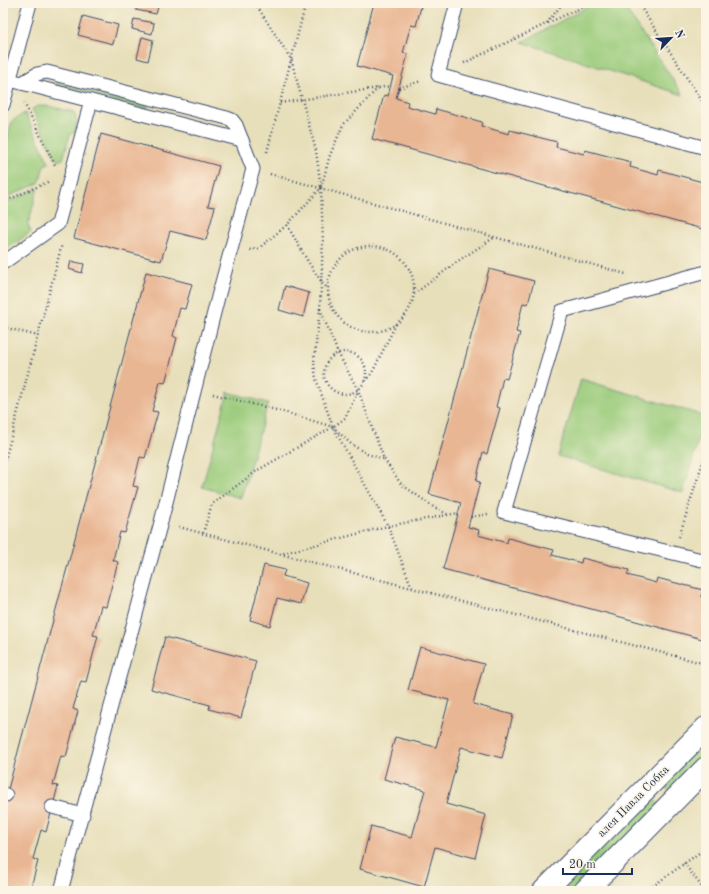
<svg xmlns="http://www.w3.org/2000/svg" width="709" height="894" font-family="'Old Standard TT',serif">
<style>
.green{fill:#9acb7a;stroke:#5a7d6c}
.building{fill:#e9b693}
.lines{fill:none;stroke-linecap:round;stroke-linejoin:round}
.lane-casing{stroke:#3a496c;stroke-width:15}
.street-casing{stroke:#3a496c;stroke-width:24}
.path{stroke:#3a496c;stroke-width:2.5;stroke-dasharray:1 3;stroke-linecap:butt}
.lane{stroke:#fff;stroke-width:13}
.street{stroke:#fff;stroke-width:22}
.labels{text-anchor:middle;stroke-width:3.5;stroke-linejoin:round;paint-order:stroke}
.street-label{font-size:12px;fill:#1b2f5e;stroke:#fcf5e5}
</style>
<rect width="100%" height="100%" fill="#fcf5e5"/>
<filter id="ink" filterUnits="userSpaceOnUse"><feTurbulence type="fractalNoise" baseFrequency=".025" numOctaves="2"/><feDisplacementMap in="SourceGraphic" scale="8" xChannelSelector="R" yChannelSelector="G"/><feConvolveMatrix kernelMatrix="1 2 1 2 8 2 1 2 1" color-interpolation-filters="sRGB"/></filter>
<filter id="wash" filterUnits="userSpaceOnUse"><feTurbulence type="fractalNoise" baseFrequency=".012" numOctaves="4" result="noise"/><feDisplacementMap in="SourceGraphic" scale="16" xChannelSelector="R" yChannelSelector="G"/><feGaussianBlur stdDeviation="0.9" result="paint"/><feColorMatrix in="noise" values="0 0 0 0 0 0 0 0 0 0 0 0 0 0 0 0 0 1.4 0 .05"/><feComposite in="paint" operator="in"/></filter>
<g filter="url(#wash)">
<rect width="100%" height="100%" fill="#e7dfba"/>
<g class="green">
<polygon points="594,3 622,3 683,95 522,42"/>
<polygon points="57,83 148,106 147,110 56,87"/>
<polygon points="38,106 48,106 74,112 77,121 75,132 70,135 63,159 57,161 32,109"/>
<polygon points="25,113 49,163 44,165 39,183 3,199 3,156 12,121"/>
<polygon points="38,188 28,225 31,232 3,252 3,204"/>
<polygon points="581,379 705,416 683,493 558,456"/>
<polygon points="228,392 268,403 241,498 202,487"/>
<polygon points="706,739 706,757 671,793 662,784"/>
<polygon points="650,795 660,805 574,891 568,891 561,884"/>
</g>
<g id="blocks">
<g class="building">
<polygon points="138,3 159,4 156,14 136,10"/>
<polygon points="374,3 422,3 416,26 411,25 403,53 408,54 396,98 408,102 407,106 435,114 436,109 482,122 481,126 509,134 510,130 557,142 556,147 584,154 585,150 631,162 630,167 658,175 659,170 706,183 706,230 372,139 384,95 388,96 393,76 357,66"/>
<polygon points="83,16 118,25 113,44 78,35"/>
<polygon points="134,19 154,23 152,34 132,29"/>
<polygon points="142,37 153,40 148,61 137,58"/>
<polygon points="101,134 219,166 208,206 215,207 206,240 170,231 161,261 74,238"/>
<polygon points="71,261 84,264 82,273 69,269"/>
<polygon points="489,269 534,281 528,304 523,303 516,332 520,333 507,379 503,378 496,407 500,408 487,454 483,452 476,481 480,482 468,527 479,530 478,535 507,543 508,538 554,550 552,555 581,563 582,558 629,570 627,575 656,583 657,578 703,590 701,596 706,597 706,640 443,569 461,503 429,494"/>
<polygon points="146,272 192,284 185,309 180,308 173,336 177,338 165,383 160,382 152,411 158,412 145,458 140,457 133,486 138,487 125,533 120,532 113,560 118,562 106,607 101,606 93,635 98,636 86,682 81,681 73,709 78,711 66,757 61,756 53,785 58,786 46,832 41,830 33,859 38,861 30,891 3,891 3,808"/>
<polygon points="285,286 309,293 303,317 279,310"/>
<polygon points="264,565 285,570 283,576 307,583 301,604 277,598 270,626 250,620"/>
<polygon points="165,637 256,661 241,718 209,709 210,705 151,689"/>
<polygon points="420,647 484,664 473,704 513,715 502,758 461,747 446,804 486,815 475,858 435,847 424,887 360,869 371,826 412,837 425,790 384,779 395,737 436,747 449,700 408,690"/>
</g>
</g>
</g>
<g filter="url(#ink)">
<use href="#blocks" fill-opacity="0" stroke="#3a496c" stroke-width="1"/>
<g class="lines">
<defs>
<g id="lane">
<polyline points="457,3 438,75 706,148"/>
<polyline points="10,80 242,140"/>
<polyline points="22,83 37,74 47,72 227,118 232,120 236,125 253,169 218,297 161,522 61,891"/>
<polyline points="3,105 30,3"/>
<polyline points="3,263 58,224 91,101"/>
<polyline points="706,272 562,311 504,512 706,561"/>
<polyline points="3,794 6,795"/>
<polyline points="52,807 83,815"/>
</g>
<g id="street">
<polyline points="544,891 706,728"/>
<polyline points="585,891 706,768"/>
</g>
</defs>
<use href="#lane" class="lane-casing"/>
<use href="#street" class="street-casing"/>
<g class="path">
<polyline points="255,3 291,59 316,151 321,188 330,155 343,125 378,88"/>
<polyline points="638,3 706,107"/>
<polyline points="548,23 591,3"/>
<polyline points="464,63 546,24 563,3"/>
<polyline points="399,88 421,81"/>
<polyline points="24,103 55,165"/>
<polyline points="280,103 391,86"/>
<polyline points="267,152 306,3"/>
<polyline points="270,174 626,274"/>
<polyline points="3,202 50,181"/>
<path d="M287 225C300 247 311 270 328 289"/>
<circle cx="371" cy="289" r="43"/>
<polyline points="250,250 259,248 287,225 321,188 323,241 320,308 314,362 316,379 333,427 388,526 412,588"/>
<polyline points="414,294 461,259 495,237"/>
<polyline points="320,309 338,353 358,390 384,459 401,484 435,508 447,514"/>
<polyline points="3,327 38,336"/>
<circle cx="345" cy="373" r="21"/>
<polyline points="365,381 372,373 396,324"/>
<polyline points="213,394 284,412 333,427 351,444 367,454 384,459"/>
<polyline points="3,468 62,244"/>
<polyline points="471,517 488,514"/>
<polyline points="179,527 280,554 388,526 458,513"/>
<polyline points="203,533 212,504 258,470 333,427 345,418 358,391"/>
<polyline points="679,537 706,452"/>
<polyline points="280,554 706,664"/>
<polyline points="684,863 705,891"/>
<polyline points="646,891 706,848"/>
</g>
<use href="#lane" class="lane"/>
<use href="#street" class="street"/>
</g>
</g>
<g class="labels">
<g class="street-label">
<text transform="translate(633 801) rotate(-45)" y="4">алея Павла Собка</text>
</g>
</g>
<rect width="709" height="894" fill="none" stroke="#fcf5e5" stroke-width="16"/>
<g transform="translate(671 38) rotate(65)" stroke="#fcf5e5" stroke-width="3" paint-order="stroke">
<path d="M0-3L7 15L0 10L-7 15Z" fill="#1b2f5e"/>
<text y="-6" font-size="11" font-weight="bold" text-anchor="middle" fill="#1b2f5e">N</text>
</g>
<path d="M563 868v6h69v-6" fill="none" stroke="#1b2f5e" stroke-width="2"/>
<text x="569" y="868" font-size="12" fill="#1b2f5e" stroke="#fcf5e5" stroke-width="3" paint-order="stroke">20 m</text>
</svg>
